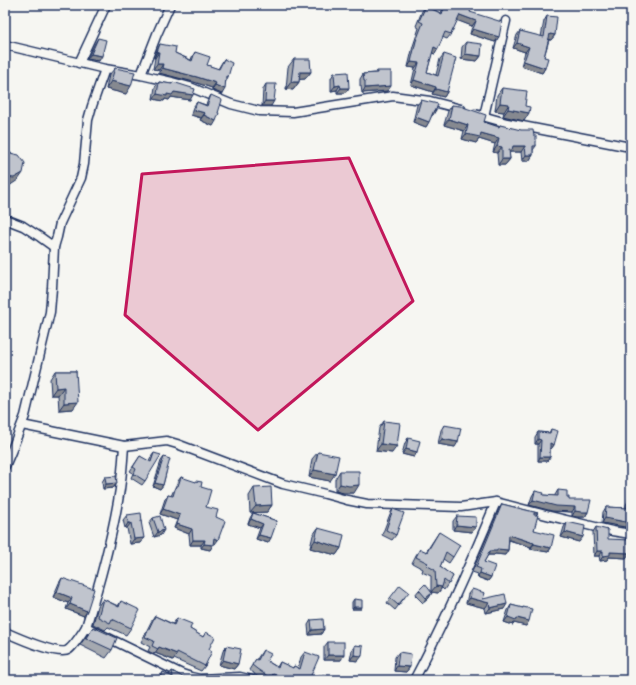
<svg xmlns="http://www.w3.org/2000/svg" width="636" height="685" font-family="Kalam,sans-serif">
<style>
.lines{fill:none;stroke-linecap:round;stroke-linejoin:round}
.minor-casing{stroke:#1b2f5e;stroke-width:11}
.minor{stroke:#f6f6f2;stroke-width:8}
.wall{fill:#a5a9b0;stroke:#1b2f5e}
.shaded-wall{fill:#868990;stroke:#1b2f5e}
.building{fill:#c0c4cd;stroke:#1b2f5e}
.marked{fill:#c2185b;fill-opacity:0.2;stroke:#c2185b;stroke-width:3;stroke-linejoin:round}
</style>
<rect width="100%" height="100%" fill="#f6f6f2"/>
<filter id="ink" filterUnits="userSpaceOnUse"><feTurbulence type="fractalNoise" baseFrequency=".025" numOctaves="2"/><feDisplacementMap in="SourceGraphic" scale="8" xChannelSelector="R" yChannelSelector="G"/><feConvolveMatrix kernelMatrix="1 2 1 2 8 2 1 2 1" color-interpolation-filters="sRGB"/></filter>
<g filter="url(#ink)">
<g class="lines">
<defs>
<g id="minor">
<polyline points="5,45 105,69 141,75 172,82 190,87 231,104 259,111 293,112 393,96 430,101 461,109"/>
<polyline points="79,63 106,5"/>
<polyline points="141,75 157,34 170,5"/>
<polyline points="475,114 507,123 625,146 631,146"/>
<polyline points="484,116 506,21"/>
<polyline points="5,219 23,226 40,237 54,247"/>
<polyline points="22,425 124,446 167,441 177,444 283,484 325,494 347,500 367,504 461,507 496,502 550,516 612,531 631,534"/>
<polyline points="5,466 11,452 25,416 50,312 52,288 54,247 57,237 60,223 81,178 84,164 88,120 92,106 105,69"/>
<path d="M86 627C100 582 113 536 120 489 122 475 123 461 124 446"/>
<path d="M5 632C16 637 59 656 68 650 74 646 82 633 86 627L182 674 191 677 200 679 240 677 252 680"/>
<path d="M414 680C445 622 471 562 496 502"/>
</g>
</defs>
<use href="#minor" class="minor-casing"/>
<use href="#minor" class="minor"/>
</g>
<g class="wall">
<polygon points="445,5 451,5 456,7 456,5 472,5 470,12 495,42 470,34 472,26 457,20 451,34 447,39 442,37 435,54 432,53 427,72 436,75 440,59 444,54 447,92 444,97 432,94 433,92 411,85 415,68 408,67 413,46 419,28 416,26 422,11 426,6 441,13 443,8"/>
<polygon points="547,16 555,35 551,40 549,40 544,57 545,68 542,73 521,66 525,52 513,48 517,35 520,31 541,37 544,21"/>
<polygon points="98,38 99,61 87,59 95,43"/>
<polygon points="466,42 481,56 477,61 461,59 462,47"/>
<polygon points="160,44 175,53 191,60 192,57 195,52 207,65 218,69 224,59 228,77 226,81 222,94 212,90 212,88 194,82 159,73 159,70 153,69 155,58 154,58 157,50"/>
<polygon points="294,59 311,72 305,79 299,79 299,82 293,90 286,89 288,67"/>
<polygon points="115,68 126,94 106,89 109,75"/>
<polygon points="377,71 391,86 387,91 362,93 361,86 360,86 360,79 363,74 376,73"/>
<polygon points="334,73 349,88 345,93 337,93 337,90 331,91 331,78"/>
<polygon points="159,82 171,84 173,82 190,100 171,97 169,100 165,99 164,101 153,99 155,87"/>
<polygon points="266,84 271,106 262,106 263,89"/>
<polygon points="502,88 525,106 524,121 503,116 504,112 495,111 497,95"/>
<polygon points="211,95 213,126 200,120 201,118 191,115 193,107 197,102 206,105 208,100"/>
<polygon points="421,100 433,115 432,115 426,127 413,122 417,105"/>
<polygon points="452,105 484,122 499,126 500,125 534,136 536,146 533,150 533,155 529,161 522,161 521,152 510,152 509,153 510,159 505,165 498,165 497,153 493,152 495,144 479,139 476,143 462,139 464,131 444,125 448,111"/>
<polygon points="55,371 76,371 73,409 59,410 58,395 51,395 50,379"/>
<polygon points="384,421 392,453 376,451 379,428"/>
<polygon points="444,425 455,447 438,444 441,430"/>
<polygon points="551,429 554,445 551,449 550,448 550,457 547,461 538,461 538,444 535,444 535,437 538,432 549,433"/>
<polygon points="408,438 417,452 414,457 402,454 405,443"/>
<polygon points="318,452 330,481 309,477 312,459"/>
<polygon points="154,453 145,481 142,485 131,478 133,473 130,471 140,456 149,462 151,457"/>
<polygon points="164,457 166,473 163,485 160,489 153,486 161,461"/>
<polygon points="340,471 354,493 344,493 335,491 335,479"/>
<polygon points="631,473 631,528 602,523 603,512 606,507 626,508 626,505 628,501 630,485 627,484"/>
<polygon points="105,477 117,483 113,488 103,489 102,482"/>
<polygon points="181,477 201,487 206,507 216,517 215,544 213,544 210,550 201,548 201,545 190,545 189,534 174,528 177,520 160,514 165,499 168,495 171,496 178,481"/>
<polygon points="254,488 272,505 267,512 250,513 249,496"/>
<polygon points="558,490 567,497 569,500 588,512 585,517 577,517 572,516 572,512 552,511 529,505 532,496 535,491 543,495 555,496 555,495"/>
<polygon points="502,504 538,513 536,515 534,530 551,548 548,552 530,549 531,547 509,540 508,550 505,555 495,554 494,555 488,555 484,562 491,577 488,581 477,577 478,574 472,572 499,509"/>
<polygon points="393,509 396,535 392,540 382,535 390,514"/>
<polygon points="253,513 277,521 268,543 256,539 260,528 248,524 250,518"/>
<polygon points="127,515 141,522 140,543 130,544 127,528 125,528 123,520"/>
<polygon points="457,516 472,532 453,530 453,521"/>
<polygon points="153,518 161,535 154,537 149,523"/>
<polygon points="567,522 579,542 561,537 564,527"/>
<polygon points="596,527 608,539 626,558 609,557 607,560 600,561 599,556 594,556 593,532"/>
<polygon points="318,528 341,548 336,555 310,548 313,535"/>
<polygon points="439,532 453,557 449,563 443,559 440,567 453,576 444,590 442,588 438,593 431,592 431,576 422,572 423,569 412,563 416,555 420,549 426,552"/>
<polygon points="62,578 84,616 66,609 68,603 53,597 59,583"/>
<polygon points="472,589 483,599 504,609 486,613 485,608 466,603 468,594"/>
<polygon points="419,590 429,598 423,603 415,595"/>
<polygon points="405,597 395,610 387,603 390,598"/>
<polygon points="103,599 118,606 121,601 131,628 126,635 108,627 105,630 93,624 98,606"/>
<polygon points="354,599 361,609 352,609 352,602"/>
<polygon points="511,605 522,608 523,607 526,626 514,623 513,625 504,622 508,610"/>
<polygon points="155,616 173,624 177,618 190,629 203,637 206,632 209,649 205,666 201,671 174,659 173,660 155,653 154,654 148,651 150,647 141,642 151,622"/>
<polygon points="311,620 324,629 321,634 309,635 308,625"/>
<polygon points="93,627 112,650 106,658 80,645"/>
<polygon points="328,642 341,660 324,660 324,647"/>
<polygon points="355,645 358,661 350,660 352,650"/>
<polygon points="226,646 238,664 234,669 219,665 223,651"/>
<polygon points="263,650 267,661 277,667 280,662 292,668 294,666 298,668 301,657 305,652 309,680 272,680 269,679 269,680 263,680 254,674 254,673 249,670 256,659 257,659"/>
<polygon points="399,652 410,667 406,672 394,671 395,657"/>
<polygon points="172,671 188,680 159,680 163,672 169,675"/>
<polygon points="319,675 333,680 316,680"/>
</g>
<g class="shaded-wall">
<polygon points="460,15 476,21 472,26 456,20"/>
<polygon points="473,29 499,37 495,42 470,34"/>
<polygon points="550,34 555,35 551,40 547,39"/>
<polygon points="517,43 529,47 525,52 513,48"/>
<polygon points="434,47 438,49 435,54 430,52"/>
<polygon points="157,52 159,52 155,58 154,58"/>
<polygon points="91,54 102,56 99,61 87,59"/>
<polygon points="465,54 481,56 477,61 461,59"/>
<polygon points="524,61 545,68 542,73 521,66"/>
<polygon points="411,62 419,63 415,68 408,67"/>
<polygon points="157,64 163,64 159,70 153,69"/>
<polygon points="162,68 197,77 216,83 212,88 194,82 159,73"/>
<polygon points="300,72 311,72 305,79 294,80"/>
<polygon points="414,80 436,87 433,92 411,85"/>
<polygon points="111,81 131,86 126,94 106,89"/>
<polygon points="291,82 299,82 293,90 286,89"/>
<polygon points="215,85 225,89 222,94 212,90"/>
<polygon points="340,85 337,90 331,91 335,86"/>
<polygon points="391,86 387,91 362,93 365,88"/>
<polygon points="341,88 349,88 345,93 337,93"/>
<polygon points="436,89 447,92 444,97 432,94"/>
<polygon points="174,92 193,95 190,100 171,97 169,100 165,99 164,101 153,99 157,94 167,94"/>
<polygon points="265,101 274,101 271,106 262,106"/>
<polygon points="500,103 509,104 504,112 495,111"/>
<polygon points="508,109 529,113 524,121 503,116"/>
<polygon points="194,110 205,113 201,118 191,115"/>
<polygon points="434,110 436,110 433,115 430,115"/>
<polygon points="204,115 216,121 213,126 200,120"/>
<polygon points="416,117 429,122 426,127 413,122"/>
<polygon points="449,119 468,125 464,131 444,125"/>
<polygon points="481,133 499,138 495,144 479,139 476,143 462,139 466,134"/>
<polygon points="497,146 502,147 497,153 493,152"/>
<polygon points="513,146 525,146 521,152 510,152 508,156 509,149"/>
<polygon points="526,155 533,155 529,161 522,161"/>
<polygon points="502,159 510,159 505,165 498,165"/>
<polygon points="23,173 18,180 9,186 5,185 5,177"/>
<polygon points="64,387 58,395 51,395 56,388"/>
<polygon points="78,402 73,409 59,410 64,403"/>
<polygon points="442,439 458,442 455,447 438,444"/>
<polygon points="538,439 541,440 538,444 535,444"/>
<polygon points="550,443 554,445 551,449 547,448"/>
<polygon points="381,444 397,446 392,453 376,451"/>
<polygon points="406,449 417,452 414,457 402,454"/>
<polygon points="540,457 550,457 547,461 538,461"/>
<polygon points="314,470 335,474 330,481 309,477"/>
<polygon points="630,480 631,480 631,483 630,485 627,484"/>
<polygon points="117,483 113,488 103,489 106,484"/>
<polygon points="155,483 163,485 160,489 153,486"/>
<polygon points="340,484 359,485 354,493 344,493 335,491"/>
<polygon points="533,500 575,507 572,512 552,511 529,505"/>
<polygon points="272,505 267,512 250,513 256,506"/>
<polygon points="163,509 180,515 177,520 160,514"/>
<polygon points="575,511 588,512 585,517 577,517 572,516"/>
<polygon points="605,518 631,523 631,528 602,523"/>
<polygon points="251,519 263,524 260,528 248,524"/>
<polygon points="128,523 131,523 127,528 125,528"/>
<polygon points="177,524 192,529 189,534 174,528"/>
<polygon points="456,525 476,527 472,532 453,530"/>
<polygon points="164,530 161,535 154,537 158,532"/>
<polygon points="565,532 583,537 579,542 561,537"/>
<polygon points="259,535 271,538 268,543 256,539"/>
<polygon points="509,535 534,543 531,547 506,539"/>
<polygon points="144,538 140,543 130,544 134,539"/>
<polygon points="214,538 218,540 215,544 211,543"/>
<polygon points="193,540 205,540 201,545 190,545"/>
<polygon points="315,540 341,548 336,555 310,548"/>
<polygon points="204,544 213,545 210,550 201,548"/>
<polygon points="534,544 551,548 548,552 530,549"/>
<polygon points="497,549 508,550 505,555 495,554 494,555 487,555 490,551"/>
<polygon points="597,551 603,551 599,556 594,556"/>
<polygon points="610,552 630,553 626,558 609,557 607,560 600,561 603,556"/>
<polygon points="480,573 491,577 488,581 477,577"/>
<polygon points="436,586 442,587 438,593 431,592"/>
<polygon points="57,592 72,598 68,603 53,597"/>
<polygon points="432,593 429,598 423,603 426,598"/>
<polygon points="470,598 489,603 485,608 466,603"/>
<polygon points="70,604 87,611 84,616 66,609"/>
<polygon points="507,604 504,609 486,613 490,608"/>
<polygon points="354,607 362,607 361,609 352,609"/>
<polygon points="508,617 517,618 529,621 526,626 514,623 513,625 504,622"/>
<polygon points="324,629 321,634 309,635 312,630"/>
<polygon points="159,647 177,654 173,660 155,653"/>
<polygon points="328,655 344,655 341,660 324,660"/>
<polygon points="354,655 362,656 358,661 350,660"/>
<polygon points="223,660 238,664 234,669 219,665"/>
<polygon points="397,666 410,667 406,672 394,671"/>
</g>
<g class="building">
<polygon points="445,5 451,5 457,7 458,5 472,5 470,12 502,22 499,37 473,29 476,21 460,15 451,34 445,32 438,49 434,47 427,72 438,76 444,54 456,58 447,92 436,89 436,87 414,80 419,63 411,62 416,41 423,23 419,21 426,6 442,14"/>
<polygon points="547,16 557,17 555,35 550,34 544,57 548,58 545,68 524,61 529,47 517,43 520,31 544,37"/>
<polygon points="98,38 106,40 102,56 91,54"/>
<polygon points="466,42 482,44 481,56 465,54"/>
<polygon points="160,44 176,47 175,53 192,61 195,52 210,57 207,65 219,69 224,59 232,63 228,77 226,76 225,89 215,85 216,83 197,77 162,68 163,64 157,64 159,52 157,52"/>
<polygon points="294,59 310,59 311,72 300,72 299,82 291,82"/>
<polygon points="115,68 135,72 131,86 111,81"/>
<polygon points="377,71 391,71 391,86 365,88 365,81 364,81 363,74 377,73"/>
<polygon points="348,72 349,88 341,88 340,85 335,86 334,73"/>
<polygon points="159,82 172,84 173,82 195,89 193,95 174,92 172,95 167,94 167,96 157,94"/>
<polygon points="266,84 276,84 274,101 265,101"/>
<polygon points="502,88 527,91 525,106 530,107 529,113 508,109 509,104 500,103"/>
<polygon points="211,95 222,100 218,113 219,113 216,121 204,115 205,113 194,110 197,102 207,106"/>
<polygon points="421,100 438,104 436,110 434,110 429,122 416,117"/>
<polygon points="452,105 460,106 486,115 484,122 499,127 500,125 521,130 533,130 534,136 536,136 536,146 533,146 533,155 526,155 525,146 513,146 512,150 509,149 510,159 502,159 502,147 497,146 499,138 481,133 480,137 466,134 468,125 449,119"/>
<polygon points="10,153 19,155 25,163 23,173 14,178 5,177 5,156"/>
<polygon points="55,371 76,371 78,402 64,403 64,387 56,388"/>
<polygon points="384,421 400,423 397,446 381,444"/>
<polygon points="444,425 461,428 458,442 442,439"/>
<polygon points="551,429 558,431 554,445 550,443 550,457 540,457 541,440 538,439 538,432 550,433"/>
<polygon points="408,438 420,441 417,452 406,449"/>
<polygon points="318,452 339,456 335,474 314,470"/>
<polygon points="154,453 161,455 145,481 134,474 136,469 133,467 140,456 151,462"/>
<polygon points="164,457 170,459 166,473 163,485 155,483"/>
<polygon points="340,471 359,471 359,485 349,486 340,484"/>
<polygon points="116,476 117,483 106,484 105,477"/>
<polygon points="181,477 196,482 196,481 202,482 201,487 211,490 206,507 218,510 216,517 225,521 218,540 214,538 213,545 204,544 205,540 193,540 192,529 177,524 180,515 163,509 168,495 173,496 176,486 178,486"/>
<polygon points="271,487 272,505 256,506 254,488"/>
<polygon points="558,490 567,491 567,497 569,497 569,500 591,500 588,512 581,512 575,511 575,507 556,506 533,500 535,491 544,493 543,495 558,496"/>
<polygon points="629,500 631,500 631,523 605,518 606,507 629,508"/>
<polygon points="502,504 538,513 534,513 534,515 538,515 534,530 554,535 551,548 534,544 534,543 509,535 508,550 497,549 497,551 490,551 484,562 495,566 491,577 480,573 481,569 476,567"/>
<polygon points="393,509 404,513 396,535 386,530"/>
<polygon points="141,513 142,521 141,521 144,538 134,539 131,523 128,523 127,515"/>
<polygon points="253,513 277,521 271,538 259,535 263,524 251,519"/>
<polygon points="160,516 164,530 158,532 153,518"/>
<polygon points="457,516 476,517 476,527 456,525"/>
<polygon points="567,522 585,526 583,537 565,532"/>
<polygon points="596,527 608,530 608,539 630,540 630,553 610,552 610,555 603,556 603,551 597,551"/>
<polygon points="318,528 344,535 341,548 315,540"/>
<polygon points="439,532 460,545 453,557 446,552 440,567 453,576 449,584 444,580 442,587 436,586 435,570 426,565 428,563 416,557 420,549 427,552"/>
<polygon points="62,578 94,589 87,611 70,604 72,598 57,592"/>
<polygon points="425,584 432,593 426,598 419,590"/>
<polygon points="400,585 409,592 398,605 390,598"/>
<polygon points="472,589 485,593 483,599 505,594 507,604 490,608 489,603 470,598"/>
<polygon points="103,599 119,607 121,601 140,610 131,628 112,619 110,623 98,617"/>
<polygon points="354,599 362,600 362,607 354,607"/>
<polygon points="511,605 523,608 523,607 532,609 529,621 517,618 516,620 508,617"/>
<polygon points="155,616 174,625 177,618 192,624 190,629 203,637 206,632 215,637 209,649 212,651 205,666 177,652 177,654 159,647 158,649 152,646 154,641 145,637"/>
<polygon points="323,619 324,629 312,630 311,620"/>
<polygon points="93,627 117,638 112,650 86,638"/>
<rect x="328" y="642" width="16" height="13"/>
<polygon points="355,645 363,646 362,656 354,655"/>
<polygon points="226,646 241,649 238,664 223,660"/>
<polygon points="263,650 271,654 267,661 278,668 280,662 293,668 294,666 300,669 305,652 319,657 309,680 304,680 298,677 296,680 289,680 286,678 285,680 273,674 271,676 270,675 269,677 257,669 252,665 256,659 258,660"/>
<polygon points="399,652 411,654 410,667 397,666"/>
<polygon points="172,671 188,680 160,680 163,672 173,677"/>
<polygon points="319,675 333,677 333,680 319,680"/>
<polygon points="193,678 199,679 199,680 192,680"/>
<polygon points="230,678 240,678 242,679 241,680 229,680"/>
</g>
</g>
<path class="marked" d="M349 158 413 301 258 430 125 315 142 174Z"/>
<rect width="636" height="685" fill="none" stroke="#f6f6f2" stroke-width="20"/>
<rect x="10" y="10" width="616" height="665" fill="none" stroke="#1b2f5e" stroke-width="1.5" filter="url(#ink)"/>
</svg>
